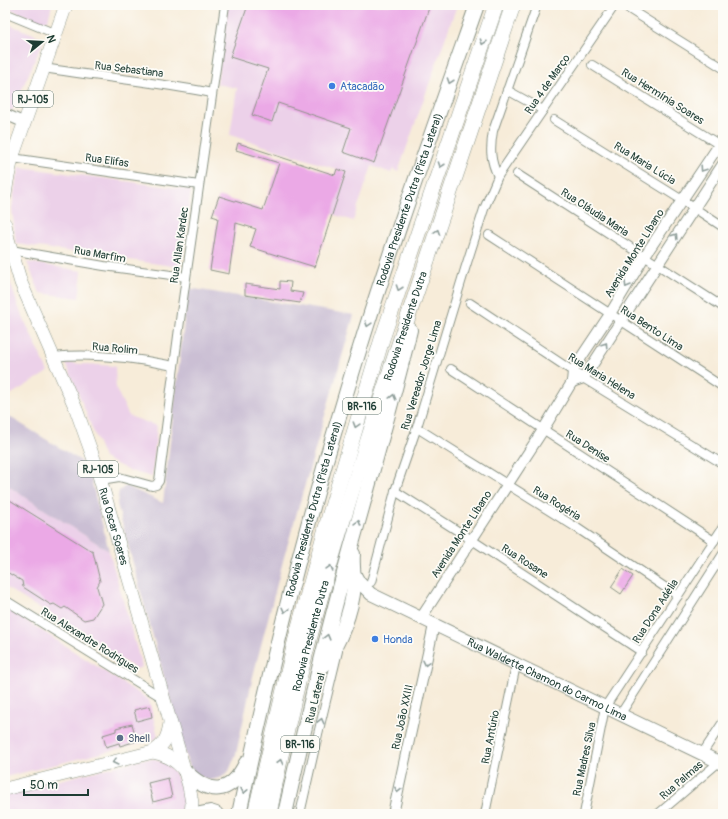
<svg xmlns="http://www.w3.org/2000/svg" width="728" height="819" font-family="Pangolin,sans-serif">
<style>
.built{fill:#ecd1e9}
.industrial{fill:#cbbfd4}
.building{fill:#eba9e6}
.lines{fill:none;stroke-linecap:round;stroke-linejoin:round}
.minor-casing{stroke:#8b9486;stroke-width:10}
.tertiary-casing{stroke:#8b9486;stroke-width:12}
.secondary-casing{stroke:#8b9486;stroke-width:14}
.primary-casing{stroke:#8b9486;stroke-width:14}
.trunk-casing{stroke:#8b9486;stroke-width:16}
.motorway-casing{stroke:#8b9486;stroke-width:16}
.minor{stroke:#fff;stroke-width:8}
.tertiary{stroke:#fff;stroke-width:10}
.secondary{stroke:#fff;stroke-width:12}
.primary{stroke:#fff;stroke-width:13}
.trunk{stroke:#fff;stroke-width:14}
.motorway{stroke:#fff;stroke-width:15}
.oneway{stroke:#8f9e9a}
.shop-dot{fill:#3f7fe0;stroke:#fdfcf7;stroke-width:1.5}
.service-dot{fill:#5c6f8a;stroke:#fdfcf7;stroke-width:1.5}
.labels{text-anchor:middle;stroke-width:3.5;stroke-linejoin:round;paint-order:stroke}
.shield{fill:#fdfcf7;stroke:#62766e;stroke-width:1}
.shield-label{font-size:10px;font-weight:bold;fill:#1f3d34}
.street-label{font-size:11px;fill:#1f3d34;stroke:#fdfcf7}
.shop-label{font-size:11px;fill:#366cbe;stroke:#fdfcf7;text-anchor:start}
.service-label{font-size:11px;fill:#4e5e75;stroke:#fdfcf7;text-anchor:start}
</style>
<rect width="100%" height="100%" fill="#fdfcf7"/>
<filter id="ink" filterUnits="userSpaceOnUse"><feTurbulence type="fractalNoise" baseFrequency=".025" numOctaves="2"/><feDisplacementMap in="SourceGraphic" scale="8" xChannelSelector="R" yChannelSelector="G"/><feConvolveMatrix kernelMatrix="1 2 1 2 8 2 1 2 1" color-interpolation-filters="sRGB"/></filter>
<filter id="wash" filterUnits="userSpaceOnUse"><feTurbulence type="fractalNoise" baseFrequency=".012" numOctaves="4" result="noise"/><feDisplacementMap in="SourceGraphic" scale="16" xChannelSelector="R" yChannelSelector="G"/><feGaussianBlur stdDeviation="0.9" result="paint"/><feColorMatrix in="noise" values="0 0 0 0 0 0 0 0 0 0 0 0 0 0 0 0 0 1.4 0 .05"/><feComposite in="paint" operator="in"/></filter>
<g filter="url(#wash)">
<rect width="100%" height="100%" fill="#f7ecd9"/>
<g class="built">
<polygon points="5,5 52,5 48,20 43,22 41,22 5,7"/>
<polygon points="227,5 457,5 398,172 393,169 391,173 372,166 353,221 332,214 346,172 230,135 237,88 217,84"/>
<polygon points="5,23 36,35 41,39 43,42 12,111 5,108"/>
<polygon points="20,167 191,190 180,267 16,244 12,208 16,182"/>
<polygon points="27,262 82,271 79,298 40,293"/>
<polygon points="5,266 18,306 48,372 5,398"/>
<polygon points="66,363 115,366 116,389 129,416 157,426 152,477 130,471 104,458"/>
<polygon points="5,484 109,551 142,667 136,669 5,587"/>
<polygon points="5,607 149,700 158,737 153,740 5,777"/>
<polygon points="144,759 155,759 166,764 175,773 181,786 184,799 180,814 5,814 5,794"/>
</g>
<g class="industrial">
<polygon points="188,288 354,315 284,557 253,676 236,754 229,771 222,777 212,780 208,780 193,773 186,758 117,504 119,491 126,486 163,503"/>
<polygon points="5,414 81,461 77,473 91,479 109,551 5,484"/>
</g>
<g id="blocks">
<g class="building">
<polygon points="248,5 430,5 374,163 343,152 351,128 278,103 272,122 252,115 268,69 230,57"/>
<polygon points="238,143 335,175 337,169 346,172 315,267 250,247 256,229 236,223 229,274 210,270 218,218 212,216 219,196 263,210 279,163 236,150"/>
<polygon points="280,281 291,282 290,291 303,293 300,303 245,295 245,284 280,289"/>
<polygon points="5,497 93,552 100,581 97,587 102,604 93,618 84,620 65,607 62,609 54,604 51,605 23,587 22,581 5,571"/>
<polygon points="623,569 633,576 621,594 611,587"/>
<polygon points="150,706 152,717 137,721 134,710"/>
<polygon points="132,724 137,741 120,746 119,743 106,747 103,735 116,731 116,728"/>
<polygon points="168,778 172,797 153,802 148,783"/>
</g>
</g>
</g>
<g filter="url(#ink)">
<use href="#blocks" fill-opacity="0" stroke="#8b9486" stroke-width="1"/>
<g class="lines">
<defs>
<g id="minor">
<polyline points="629,9 723,68"/>
<polyline points="5,13 56,34"/>
<polyline points="592,65 723,147"/>
<path d="M44 68C100 77 156 82 212 93"/>
<polyline points="507,90 543,110"/>
<polyline points="554,120 682,200 723,227"/>
<polyline points="12,158 199,185"/>
<polyline points="517,174 723,307"/>
<path d="M498 176C490 161 490 148 493 131L537 5"/>
<polyline points="489,235 723,387"/>
<polyline points="11,250 104,266 186,277"/>
<polyline points="470,303 583,378 723,464"/>
<path d="M53 357C93 353 135 358 174 366"/>
<polyline points="451,369 714,541"/>
<polyline points="422,431 577,528 678,596"/>
<polyline points="101,480 119,477 152,486 156,485 159,481 181,313 225,5"/>
<polyline points="395,491 472,540 642,652"/>
<polyline points="371,582 395,491 417,427 465,269 484,209 498,176 615,5"/>
<polyline points="5,600 163,698"/>
<polyline points="620,715 723,554"/>
<polyline points="702,754 723,722"/>
<polyline points="300,814 318,734 338,651"/>
<polyline points="485,814 516,665"/>
<polyline points="584,814 605,707 723,527"/>
<polyline points="658,814 719,762"/>
</g>
<g id="tertiary">
<polyline points="5,114 25,123"/>
<polyline points="572,382 583,378 591,367 723,164"/>
<polyline points="421,618 543,430 572,382 573,371 582,356 610,314 644,257 723,139"/>
<polyline points="393,814 434,625"/>
</g>
<g id="secondary">
<path id="s1" d="M354 573 359 582 371 594 723 764"/>
</g>
<g id="primary">
<polyline points="5,195 7,181 12,158 66,5"/>
<path id="s2" d="M5 224 8 239 21 283 76 409 96 465 189 786 192 803 191 814"/>
<path d="M153 752C165 754 176 760 184 770"/>
<path d="M5 789 153 752C165 744 168 737 170 723"/>
</g>
<g id="trunk">
<path d="M323 666C339 644 352 612 354 585 354 574 352 564 353 554"/>
<path d="M185 771C209 795 230 796 246 763"/>
<polyline points="200,814 210,812 216,814"/>
<path id="s3" d="M239 814C268 677 301 541 342 407 382 271 430 138 477 5"/>
<path d="M285 814C303 733 322 653 344 573 366 492 390 412 410 330"/>
</g>
<g id="motorway">
<polyline points="255,814 297,634 329,517 382,339 496,5"/>
<path id="s4" d="M269 814C300 651 350 492 402 335 439 225 476 115 513 5"/>
</g>
</defs>
<use href="#minor" class="minor-casing"/>
<use href="#tertiary" class="tertiary-casing"/>
<use href="#secondary" class="secondary-casing"/>
<use href="#primary" class="primary-casing"/>
<use href="#trunk" class="trunk-casing"/>
<use href="#motorway" class="motorway-casing"/>
<use href="#minor" class="minor"/>
<use href="#tertiary" class="tertiary"/>
<use href="#secondary" class="secondary"/>
<use href="#primary" class="primary"/>
<use href="#trunk" class="trunk"/>
<use href="#motorway" class="motorway"/>
</g>
<defs><path id="oneway-chevron" d="M-2-3.5L2.5 0L-2 3.5" fill="none" stroke-width="1.6" stroke-linecap="round" stroke-linejoin="round"/></defs>
<g class="oneway">
<use href="#oneway-chevron" transform="translate(483 42) rotate(109)"/>
<use href="#oneway-chevron" transform="translate(450 81) rotate(109)"/>
<use href="#oneway-chevron" transform="translate(441 165) rotate(109)"/>
<use href="#oneway-chevron" transform="translate(703 169) rotate(124)"/>
<use href="#oneway-chevron" transform="translate(437 232) rotate(-72)"/>
<use href="#oneway-chevron" transform="translate(675 236) rotate(-57)"/>
<use href="#oneway-chevron" transform="translate(627 285) rotate(121)"/>
<use href="#oneway-chevron" transform="translate(399 288) rotate(109)"/>
<use href="#oneway-chevron" transform="translate(368 324) rotate(108)"/>
<use href="#oneway-chevron" transform="translate(605 345) rotate(-57)"/>
<use href="#oneway-chevron" transform="translate(393 397) rotate(-75)"/>
<use href="#oneway-chevron" transform="translate(356 425) rotate(107)"/>
<use href="#oneway-chevron" transform="translate(358 523) rotate(-74)"/>
<use href="#oneway-chevron" transform="translate(330 568) rotate(-74)"/>
<use href="#oneway-chevron" transform="translate(285 610) rotate(104)"/>
<use href="#oneway-chevron" transform="translate(327 637) rotate(-75)"/>
<use href="#oneway-chevron" transform="translate(426 663) rotate(102)"/>
<use href="#oneway-chevron" transform="translate(321 721) rotate(-76)"/>
<use href="#oneway-chevron" transform="translate(115 762) rotate(166)"/>
<use href="#oneway-chevron" transform="translate(280 762) rotate(-77)"/>
<use href="#oneway-chevron" transform="translate(398 790) rotate(102)"/>
<use href="#oneway-chevron" transform="translate(244 791) rotate(102)"/>
</g>
</g>
<g class="shop-dot">
<circle cx="332" cy="86" r="4"/>
<circle cx="375" cy="639" r="4"/>
</g>
<circle class="service-dot" cx="120" cy="738" r="4"/>
<g class="labels">
<g class="shield">
<rect x="13" y="91" width="40" height="16" rx="3"/>
<rect x="343" y="398" width="38" height="16" rx="3"/>
<rect x="78" y="461" width="40" height="16" rx="3"/>
<rect x="281" y="736" width="38" height="16" rx="3"/>
</g>
<g class="shield-label">
<text x="33" y="103">RJ-105</text>
<text x="362" y="410">BR-116</text>
<text x="98" y="473">RJ-105</text>
<text x="300" y="748">BR-116</text>
</g>
<g class="street-label">
<text transform="translate(129 69) rotate(7)" y="4">Rua Sebastiana</text>
<text transform="translate(547 84) rotate(-55)" y="4">Rua 4 de Março</text>
<text transform="translate(663 96) rotate(32)" y="4">Rua Hermínia Soares</text>
<text transform="translate(107 160) rotate(8)" y="4">Rua Elifas</text>
<text transform="translate(645 163) rotate(32)" y="4">Rua Maria Lúcia</text>
<text dy="4" stroke="none"><textPath href="#s3" startOffset="638">Rodovia Presidente Dutra (Pista Lateral)</textPath></text>
<text transform="translate(595 212) rotate(33)" y="4">Rua Cláudia Maria</text>
<text transform="translate(179 245) rotate(-82)" y="4">Rua Allan Kardec</text>
<text transform="translate(634 253) rotate(-58)" y="4">Avenida Monte Líbano</text>
<text transform="translate(100 254) rotate(10)" y="4">Rua Marfim</text>
<text dy="4" stroke="none"><textPath href="#s4" startOffset="507">Rodovia Presidente Dutra</textPath></text>
<text transform="translate(652 328) rotate(33)" y="4">Rua Bento Lima</text>
<text transform="translate(115 348) rotate(5)" y="4">Rua Rolim</text>
<text transform="translate(421 375) rotate(-73)" y="4">Rua Vereador Jorge Lima</text>
<text transform="translate(602 376) rotate(32)" y="4">Rua Maria Helena</text>
<text transform="translate(588 446) rotate(33)" y="4">Rua Denise</text>
<text transform="translate(557 503) rotate(32)" y="4">Rua Rogéria</text>
<text dy="4" stroke="none"><textPath href="#s3" startOffset="314">Rodovia Presidente Dutra (Pista Lateral)</textPath></text>
<text dy="4" stroke="none"><textPath href="#s2" startOffset="322">Rua Oscar Soares</textPath></text>
<text transform="translate(461 534) rotate(-57)" y="4">Avenida Monte Líbano</text>
<text transform="translate(525 561) rotate(33)" y="4">Rua Rosane</text>
<text transform="translate(655 611) rotate(-57)" y="4">Rua Dona Adélia</text>
<text dy="4" stroke="none"><textPath href="#s4" startOffset="183">Rodovia Presidente Dutra</textPath></text>
<text transform="translate(90 640) rotate(32)" y="4">Rua Alexandre Rodrigues</text>
<text dy="4" stroke="none"><textPath href="#s1" startOffset="223">Rua Waldette Chamon do Carmo Lima</textPath></text>
<text transform="translate(315 698) rotate(-76)" y="4">Rua Lateral</text>
<text transform="translate(402 717) rotate(-78)" y="4">Rua João XXIII</text>
<text transform="translate(490 737) rotate(-79)" y="4">Rua Antúrio</text>
<text transform="translate(584 759) rotate(-78)" y="4">Rua Madres Silva</text>
<text transform="translate(681 780) rotate(-41)" y="4">Rua Palmas</text>
</g>
<g class="shop-label">
<text x="340" y="90">Atacadão</text>
<text x="383" y="643">Honda</text>
</g>
<g class="service-label">
<text x="128" y="742">Shell</text>
</g>
</g>
<rect width="728" height="819" fill="none" stroke="#fdfcf7" stroke-width="20"/>
<g transform="translate(42 42) rotate(72)" stroke="#fdfcf7" stroke-width="3" paint-order="stroke">
<path d="M0-3L7 15L0 10L-7 15Z" fill="#1f3d34"/>
<text y="-6" font-size="11" font-weight="bold" text-anchor="middle" fill="#1f3d34">N</text>
</g>
<path d="M24 789v6h64v-6" fill="none" stroke="#1f3d34" stroke-width="2"/>
<text x="30" y="789" font-size="12" fill="#1f3d34" stroke="#fdfcf7" stroke-width="3" paint-order="stroke">50 m</text>
</svg>
